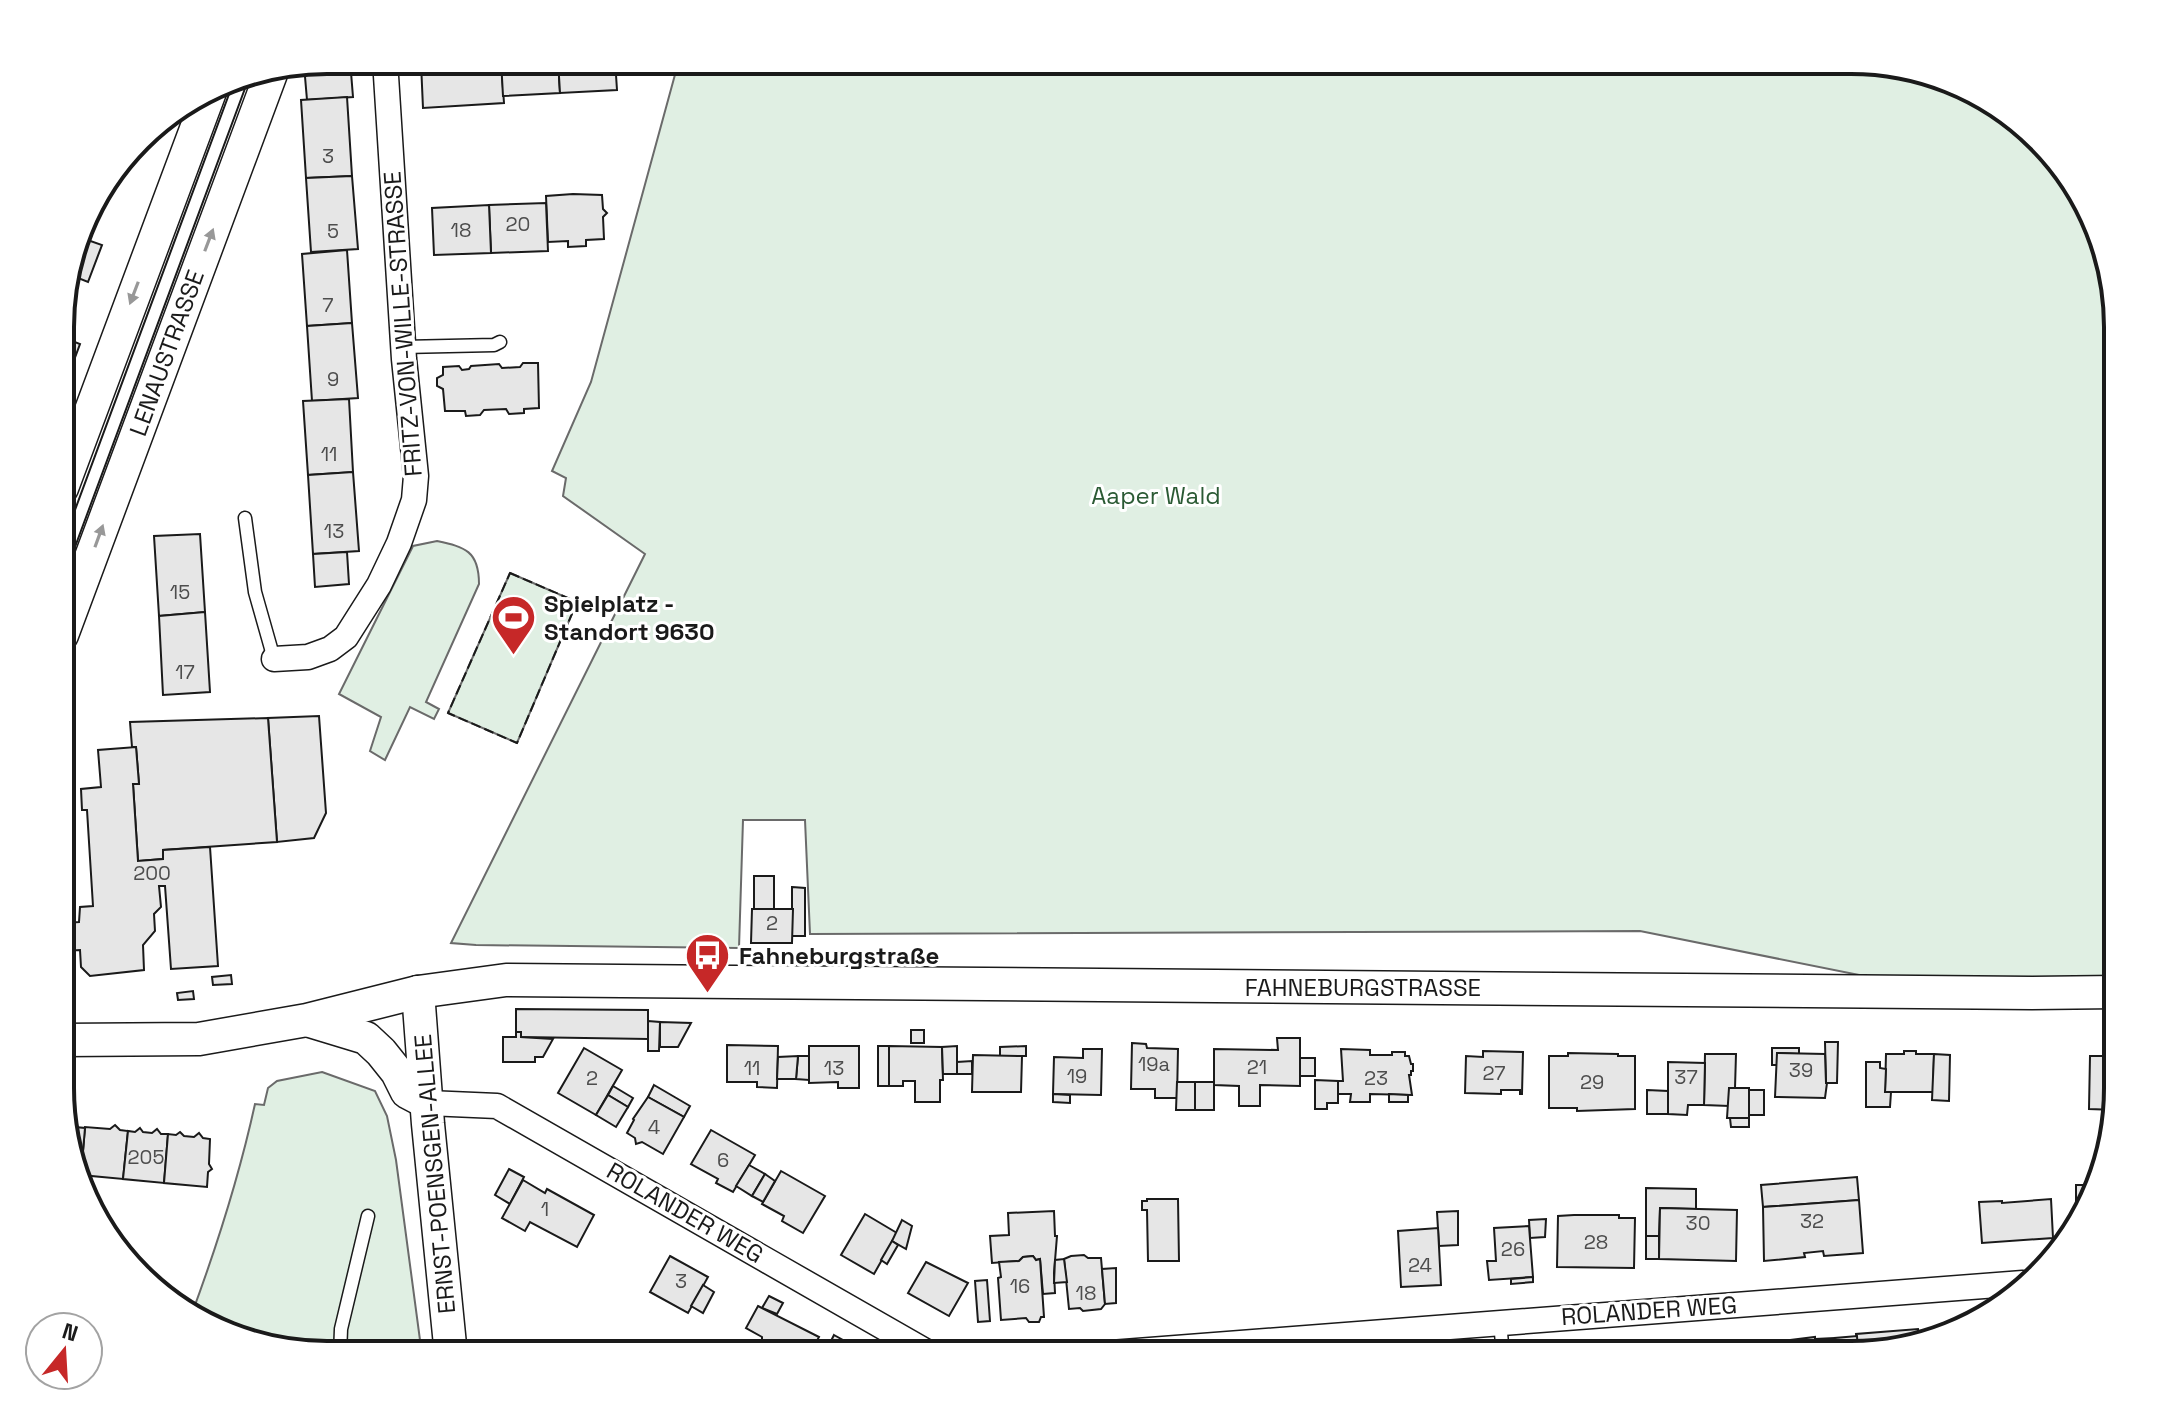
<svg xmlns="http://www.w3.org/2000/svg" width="2178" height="1415" font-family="'Space Grotesk',sans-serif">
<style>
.green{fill:#e0efe3;stroke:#6a6a6a;stroke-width:2}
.building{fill:#e6e6e6;stroke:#1a1a1a;stroke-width:2}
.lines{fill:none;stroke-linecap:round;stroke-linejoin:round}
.lane-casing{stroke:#1a1a1a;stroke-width:15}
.street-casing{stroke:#1a1a1a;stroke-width:27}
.secondary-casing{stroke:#1a1a1a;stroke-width:35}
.lane{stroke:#fff;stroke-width:12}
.street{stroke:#fff;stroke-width:24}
.secondary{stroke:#fff;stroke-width:32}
.tram{stroke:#1a1a1a;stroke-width:2}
.fence{stroke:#1a1a1a;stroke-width:2;stroke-dasharray:10 4;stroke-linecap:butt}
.oneway{fill:#989898}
.labels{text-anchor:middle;stroke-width:6;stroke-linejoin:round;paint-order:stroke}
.number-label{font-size:20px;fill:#4d4d4d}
.street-label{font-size:24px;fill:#1a1a1a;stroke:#fff}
.park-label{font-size:24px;fill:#2b5a34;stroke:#fff}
.poi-label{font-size:24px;font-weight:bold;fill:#1a1a1a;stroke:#fff;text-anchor:start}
.rim{fill:none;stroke:#1a1a1a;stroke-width:4}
</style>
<rect width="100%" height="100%" fill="#fff"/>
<g class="green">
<polygon points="679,60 1851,60 1936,74 2000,105 2082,194 2117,310 2117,979 1894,982 1640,931 810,934 805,820 743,820 739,948 476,945 451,943 645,554 563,496 566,478 552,471 591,382"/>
<path d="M437 541C465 547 479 551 479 584L426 702 439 709 434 719 410 707 385 760 370 751 381 717 339 694 413 546Z"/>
<polygon points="510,573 577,602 517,743 448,713"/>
<path d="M322 1072 375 1091 387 1116 396 1160 422 1355H327L242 1341 191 1316C217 1246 239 1177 255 1104L264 1105 268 1088 277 1081Z"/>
<polygon points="1557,1340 1559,1355 1364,1355"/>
</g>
<g class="building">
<polygon points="327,60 350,60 353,97 307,100 304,65"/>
<polygon points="501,60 504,103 423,108 421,63"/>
<polygon points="501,60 558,60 560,93 503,96"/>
<polygon points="558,60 615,60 617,90 560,93"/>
<polygon points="347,97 352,176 306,178 301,100"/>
<polygon points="352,176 358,249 311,252 306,178"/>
<polygon points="573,194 602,195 603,209 607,213 603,217 604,239 586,240 586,246 568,247 568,241 548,242 546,196"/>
<polygon points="546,203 548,251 491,253 489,205"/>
<polygon points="489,205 491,253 434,255 432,208"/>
<polygon points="79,237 102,245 88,282 68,274"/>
<polygon points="347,250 352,323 307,326 302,254"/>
<polygon points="352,323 358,398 312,401 307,326"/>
<polygon points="62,337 80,344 64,387 62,386"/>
<polygon points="523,363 538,363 539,408 524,409 524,413 509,414 506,409 484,410 480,415 466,416 465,411 445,411 443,389 437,386 437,378 443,375 443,367 459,366 462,370 469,369 471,366 499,364 502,368 520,367"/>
<polygon points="349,399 353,472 308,475 303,401"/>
<polygon points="353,472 359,551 313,554 308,475"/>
<polygon points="200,534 205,612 159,616 154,536"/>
<polygon points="347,552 349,584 315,587 313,554"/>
<polygon points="205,612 210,692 163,695 159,616"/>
<polygon points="319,716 326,813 314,838 277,842 268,718"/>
<polygon points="268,718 277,842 163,850 163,859 138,861 133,784 139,784 136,747 132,747 130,722"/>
<polygon points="136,747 139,784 133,784 138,861 163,859 163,850 210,847 218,966 171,969 165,886 159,886 161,907 154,914 155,931 143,945 144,970 90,976 81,967 80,950 62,951 62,923 79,922 80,907 93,906 87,810 82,810 81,789 101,787 98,750"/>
<rect x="754" y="876" width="20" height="33"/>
<polygon points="792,887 805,888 805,936 792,936"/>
<polygon points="752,909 793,909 792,943 751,943"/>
<polygon points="231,975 232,984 213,985 212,977"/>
<polygon points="193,991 194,999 178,1000 177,993"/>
<polygon points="516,1009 648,1010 648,1039 521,1037 521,1032 516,1032"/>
<polygon points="648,1021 660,1022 659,1051 648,1051"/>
<polygon points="660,1022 691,1023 678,1047 660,1047"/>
<rect x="911" y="1030" width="13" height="13"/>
<polygon points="516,1032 521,1032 521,1037 553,1039 543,1057 535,1057 535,1062 503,1062 503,1037 516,1037"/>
<polygon points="1277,1038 1300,1038 1300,1086 1260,1085 1260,1106 1239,1106 1239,1086 1214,1085 1214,1049 1278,1050"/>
<polygon points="1825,1042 1838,1042 1837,1083 1826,1083"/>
<polygon points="1132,1043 1146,1044 1147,1048 1178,1049 1177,1098 1155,1098 1155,1089 1131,1089"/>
<polygon points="727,1045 778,1046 777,1088 757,1087 757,1082 727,1082"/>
<polygon points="809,1046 859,1046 859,1088 838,1088 838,1082 809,1083"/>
<rect x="878" y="1046" width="11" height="40"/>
<polygon points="889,1046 942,1047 943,1080 940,1080 940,1102 915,1102 915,1081 903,1081 903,1086 889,1086"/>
<polygon points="957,1046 957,1074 943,1074 942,1047"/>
<polygon points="1026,1046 1026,1056 1000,1056 1000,1047"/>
<polygon points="584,1048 622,1070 596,1115 558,1093"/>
<polygon points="1772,1048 1799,1048 1799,1054 1777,1053 1777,1065 1772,1065"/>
<polygon points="1083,1049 1102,1049 1101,1095 1053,1094 1054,1057 1083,1058"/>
<polygon points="1341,1049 1370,1050 1370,1055 1392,1055 1392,1052 1405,1052 1405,1056 1409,1056 1411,1064 1413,1064 1413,1071 1411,1071 1411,1075 1409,1075 1412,1095 1370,1094 1370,1102 1350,1102 1351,1094 1338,1094 1338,1081 1343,1081"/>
<polygon points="1483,1051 1523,1052 1522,1094 1520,1094 1520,1090 1501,1090 1501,1094 1465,1093 1466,1056 1483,1057"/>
<polygon points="1904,1051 1916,1051 1916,1054 1934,1054 1933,1092 1885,1092 1886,1054 1904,1054"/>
<polygon points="1568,1053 1618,1054 1618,1056 1635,1056 1635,1109 1577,1111 1577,1108 1549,1108 1549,1056 1568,1056"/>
<polygon points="1777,1053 1825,1054 1826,1083 1827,1083 1825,1098 1775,1097"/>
<polygon points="1705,1054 1736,1054 1735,1088 1729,1088 1729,1106 1704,1105"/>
<polygon points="1934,1054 1950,1055 1949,1101 1932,1100"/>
<polygon points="973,1055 1022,1056 1021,1092 972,1092"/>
<polygon points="798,1056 809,1056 809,1080 796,1079"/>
<polygon points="798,1056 796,1079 777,1079 778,1057"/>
<polygon points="2090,1056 2117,1056 2117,1105 2116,1110 2089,1109"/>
<rect x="1300" y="1058" width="15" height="18"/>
<polygon points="972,1061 972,1074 957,1074 957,1062"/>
<polygon points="1668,1062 1705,1063 1704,1105 1688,1105 1687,1115 1668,1114"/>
<polygon points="1866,1062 1880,1062 1880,1068 1886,1069 1885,1092 1891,1092 1890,1107 1866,1107"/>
<polygon points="1315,1080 1338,1081 1338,1103 1327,1103 1327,1109 1315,1109"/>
<polygon points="1177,1082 1195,1082 1195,1110 1176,1110"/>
<rect x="1195" y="1082" width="19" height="28"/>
<polygon points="654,1085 690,1106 684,1117 648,1097"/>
<polygon points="613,1086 633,1098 628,1107 608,1095"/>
<polygon points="1729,1088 1749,1088 1749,1118 1727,1118"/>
<polygon points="1647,1090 1668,1091 1668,1114 1647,1114"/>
<rect x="1749" y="1090" width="15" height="25"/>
<polygon points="1053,1094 1070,1095 1070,1103 1053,1102"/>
<polygon points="1389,1094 1408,1095 1408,1102 1389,1102"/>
<polygon points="608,1095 628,1107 616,1127 596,1115"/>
<polygon points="648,1097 684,1117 663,1154 642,1142 636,1144 635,1138 627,1133 634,1120 633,1119"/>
<polygon points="1730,1118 1749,1118 1749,1127 1731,1127"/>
<polygon points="115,1125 120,1130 128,1131 123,1179 81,1175 85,1127 110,1129"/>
<polygon points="64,1126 85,1128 81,1175 80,1175"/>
<polygon points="140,1128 143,1132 152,1133 157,1129 161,1134 168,1134 164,1183 123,1179 128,1131 135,1132"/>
<polygon points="711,1130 755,1155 733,1192 716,1183 718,1179 691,1164"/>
<polygon points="180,1132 184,1136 194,1137 199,1133 203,1138 210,1139 209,1164 212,1169 208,1172 207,1187 164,1183 168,1134 176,1135"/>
<polygon points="749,1165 765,1174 752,1196 736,1186"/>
<polygon points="509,1169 524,1177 510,1204 495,1195"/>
<polygon points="781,1171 825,1196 803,1233 782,1221 784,1216 762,1204"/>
<polygon points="765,1174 775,1181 763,1202 752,1196"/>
<polygon points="1857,1177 1859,1200 1763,1207 1761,1185"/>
<polygon points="523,1180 545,1193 547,1189 594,1215 577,1247 530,1222 525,1231 502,1218"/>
<polygon points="2076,1185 2089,1185 2079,1217 2076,1217"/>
<polygon points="1646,1188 1696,1189 1696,1209 1660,1208 1659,1236 1646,1236"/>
<polygon points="1147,1199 1178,1199 1179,1261 1148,1261 1147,1210 1142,1210 1142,1201 1147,1201"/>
<polygon points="2051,1199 2053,1238 1982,1243 1979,1202 2002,1201 2002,1203"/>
<polygon points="1859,1200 1863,1253 1824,1256 1823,1251 1804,1253 1805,1257 1764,1261 1763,1207"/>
<polygon points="1660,1208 1737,1210 1736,1261 1659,1259"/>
<polygon points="1054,1211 1055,1236 1057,1236 1054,1273 1055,1293 1043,1294 1040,1259 1036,1260 1033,1256 1023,1257 1019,1261 992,1263 990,1236 1009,1235 1008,1213"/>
<polygon points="1458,1211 1458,1245 1439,1246 1437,1212"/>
<polygon points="865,1214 897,1233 874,1274 841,1255"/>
<polygon points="1574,1215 1619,1215 1619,1218 1635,1218 1634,1268 1557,1267 1558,1216"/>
<polygon points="1546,1219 1545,1237 1530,1238 1529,1220"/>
<polygon points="902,1220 912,1226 906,1249 892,1241"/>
<polygon points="1529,1226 1533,1277 1489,1280 1487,1261 1496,1261 1494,1228"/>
<polygon points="1438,1228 1441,1285 1401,1287 1398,1231"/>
<rect x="1646" y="1236" width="13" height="23"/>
<polygon points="892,1241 898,1245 887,1264 881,1260"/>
<polygon points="1084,1255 1088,1258 1101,1258 1105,1304 1101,1309 1083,1311 1080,1308 1069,1309 1064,1259 1071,1256"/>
<polygon points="670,1256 708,1277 688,1313 650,1292"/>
<polygon points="1033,1256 1036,1260 1040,1259 1044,1317 1041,1317 1039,1322 1029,1322 1026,1318 1001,1320 998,1278 1001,1277 999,1262 1019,1261 1023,1257"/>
<polygon points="1064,1259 1067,1282 1054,1283 1055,1260"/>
<polygon points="926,1262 968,1283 949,1316 908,1293"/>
<polygon points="1116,1268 1116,1303 1105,1304 1102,1269"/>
<polygon points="1533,1277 1533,1282 1511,1284 1511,1279"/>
<polygon points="987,1280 990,1321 978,1322 975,1281"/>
<polygon points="703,1285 714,1292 703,1313 691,1306"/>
<polygon points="769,1296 783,1303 777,1314 762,1308"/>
<polygon points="758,1306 819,1337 809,1355 754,1355 762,1340 762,1337 746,1328"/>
<polygon points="1918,1329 1919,1339 1868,1354 1858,1354 1856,1334"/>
<polygon points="834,1335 850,1344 844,1355 824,1355"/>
<polygon points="1857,1336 1858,1354 1836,1354 1835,1338"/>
<polygon points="1815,1337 1815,1339 1834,1338 1836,1354 1774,1354 1773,1342"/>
<polygon points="557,1346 558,1355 523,1355 523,1348"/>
<polygon points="1700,1349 1702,1353 1743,1350 1743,1354 1684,1355 1684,1350 1685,1352"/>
</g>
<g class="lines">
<defs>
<g id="lane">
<polyline points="403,347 494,345 500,342"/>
<polyline points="245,518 255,592 274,659"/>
<polyline points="1500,1322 1503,1355"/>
<polyline points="340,1355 341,1329 368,1216"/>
</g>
<g id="street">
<polyline points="274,659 308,657 330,649 346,637 379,585 399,543 414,500 416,476 404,359 385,60"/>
<polyline points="428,1103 497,1106 932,1355"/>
<polyline points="1085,1355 2023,1283"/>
</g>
<g id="secondary">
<polyline points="62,488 211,89"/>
<polyline points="62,635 272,71"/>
<polyline points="418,992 428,1124 451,1355"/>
<polyline points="310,1021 366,1038 381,1052 397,1072 407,1092 428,1103"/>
<polyline points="62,1040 199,1039 307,1020 418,992 506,980 2032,993 2117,992"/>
</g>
</defs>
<use href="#lane" class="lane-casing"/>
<use href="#street" class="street-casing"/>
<use href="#secondary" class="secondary-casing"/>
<use href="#lane" class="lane"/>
<use href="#street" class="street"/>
<use href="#secondary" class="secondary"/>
<g class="tram">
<polyline points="62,545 235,78"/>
<polyline points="62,582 250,75"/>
</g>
<polygon class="fence" points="510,573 577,602 517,743 448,713"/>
</g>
<defs><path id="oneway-solid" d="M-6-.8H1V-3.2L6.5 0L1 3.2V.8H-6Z" transform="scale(2)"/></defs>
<g class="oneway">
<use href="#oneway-solid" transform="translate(209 240) rotate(-69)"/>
<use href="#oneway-solid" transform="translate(134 293) rotate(111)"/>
<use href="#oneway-solid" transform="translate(99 536) rotate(-70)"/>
</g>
<defs>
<symbol id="stadium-pin" viewBox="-11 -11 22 30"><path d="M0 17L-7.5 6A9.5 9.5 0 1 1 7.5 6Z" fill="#c62828" stroke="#fff"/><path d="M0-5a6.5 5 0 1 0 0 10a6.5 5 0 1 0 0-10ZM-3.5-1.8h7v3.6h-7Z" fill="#fff"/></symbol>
<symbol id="bus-pin" viewBox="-11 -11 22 30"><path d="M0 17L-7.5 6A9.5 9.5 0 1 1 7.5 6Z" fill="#c62828" stroke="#fff"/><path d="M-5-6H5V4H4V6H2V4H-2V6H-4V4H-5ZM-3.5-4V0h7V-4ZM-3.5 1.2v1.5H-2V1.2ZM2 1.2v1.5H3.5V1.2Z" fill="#fff"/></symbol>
</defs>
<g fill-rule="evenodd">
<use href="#stadium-pin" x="488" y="592" width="51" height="69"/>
<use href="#bus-pin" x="682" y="930" width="51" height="69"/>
</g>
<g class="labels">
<g class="number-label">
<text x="328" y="163">3</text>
<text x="518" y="231">20</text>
<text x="461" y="237">18</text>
<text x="333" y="238">5</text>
<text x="328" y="312">7</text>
<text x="333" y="386">9</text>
<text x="329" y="461">11</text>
<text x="334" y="538">13</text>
<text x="180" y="599">15</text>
<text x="185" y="679">17</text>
<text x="152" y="880">200</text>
<text x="772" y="930">2</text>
<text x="1154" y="1071">19a</text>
<text x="1257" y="1074">21</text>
<text x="752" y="1075">11</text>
<text x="834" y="1075">13</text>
<text x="1801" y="1077">39</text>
<text x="1494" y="1080">27</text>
<text x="1077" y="1083">19</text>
<text x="1686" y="1084">37</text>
<text x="592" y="1085">2</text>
<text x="1376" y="1085">23</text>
<text x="1592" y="1089">29</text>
<text x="654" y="1134">4</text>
<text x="146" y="1164">205</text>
<text x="723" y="1167">6</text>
<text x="545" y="1216">1</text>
<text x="1812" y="1228">32</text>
<text x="1698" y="1230">30</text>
<text x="1596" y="1249">28</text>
<text x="1513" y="1256">26</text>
<text x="1420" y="1272">24</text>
<text x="681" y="1288">3</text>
<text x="1020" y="1293">16</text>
<text x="1086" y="1300">18</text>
</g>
<g class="street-label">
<text transform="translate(403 324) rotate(-94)" y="8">FRITZ-VON-WILLE-STRASSE</text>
<text transform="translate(167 353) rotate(-70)" y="8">LENAUSTRASSE</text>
<text x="1363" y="996">FAHNEBURGSTRASSE</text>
<text transform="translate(435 1174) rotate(-95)" y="8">ERNST-POENSGEN-ALLEE</text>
<text transform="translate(685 1213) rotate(30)" y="8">ROLANDER WEG</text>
<text transform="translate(1649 1311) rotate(-4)" y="8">ROLANDER WEG</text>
</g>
<g class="park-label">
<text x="1156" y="504">Aaper Wald</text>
</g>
<g class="poi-label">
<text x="544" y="612">Spielplatz -<tspan x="544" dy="28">Standort 9630</tspan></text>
<text x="739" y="964">Fahneburgstraße</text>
</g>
</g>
<path d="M0 0H2178V1415H0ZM327 74H1851A253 253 0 0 1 2104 327V1088A253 253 0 0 1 1851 1341H327A253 253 0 0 1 74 1088V327A253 253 0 0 1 327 74Z" fill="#fff" fill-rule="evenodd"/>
<path class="rim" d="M327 74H1851A253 253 0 0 1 2104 327V1088A253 253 0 0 1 1851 1341H327A253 253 0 0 1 74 1088V327A253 253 0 0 1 327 74Z"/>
<g transform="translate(64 1351) rotate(18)"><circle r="38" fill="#ffffff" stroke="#a3a3a3" stroke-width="2"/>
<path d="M0-6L14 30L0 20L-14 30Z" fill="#c62828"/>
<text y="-12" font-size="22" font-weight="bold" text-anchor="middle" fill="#1a1a1a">N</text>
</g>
</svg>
